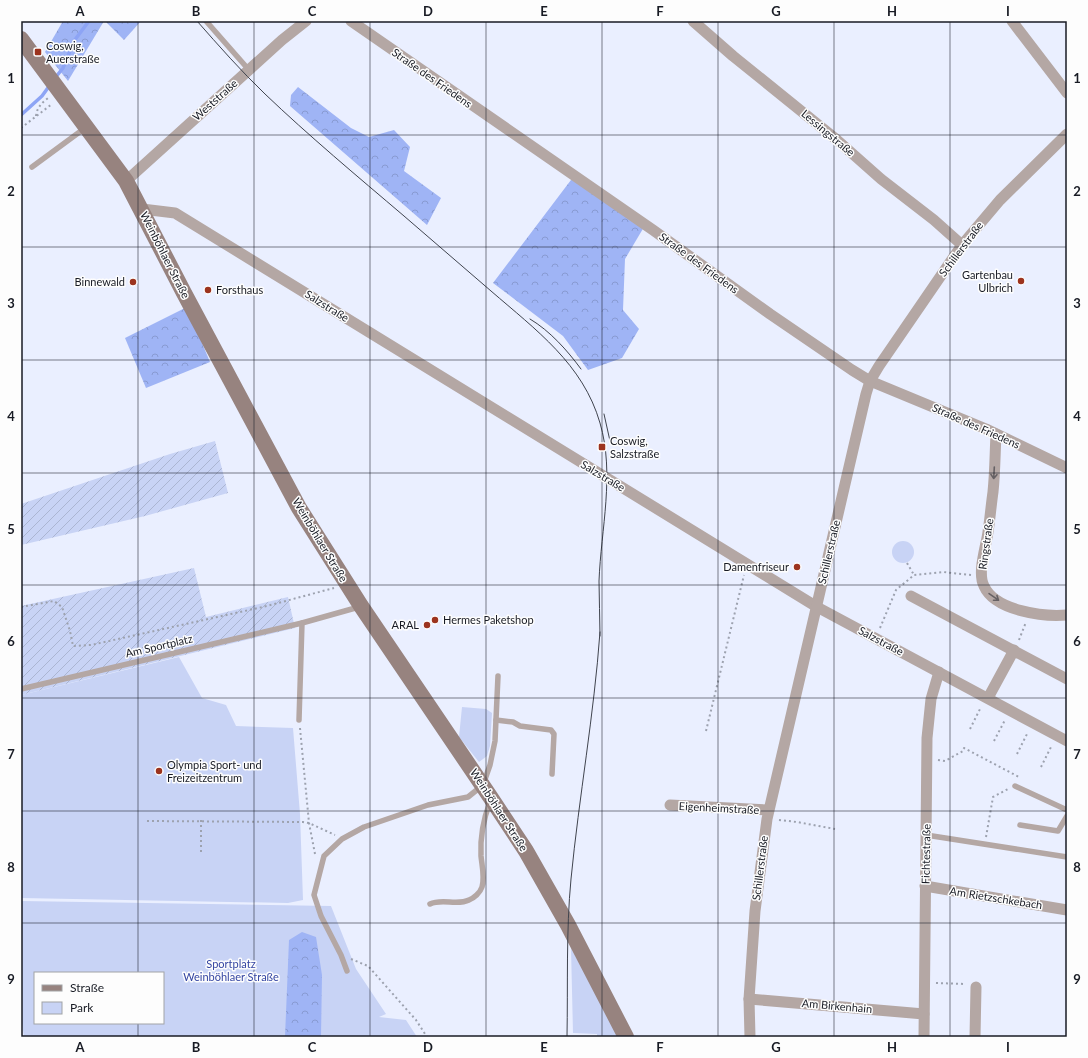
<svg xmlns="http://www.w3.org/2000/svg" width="1088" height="1058" font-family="Lato,sans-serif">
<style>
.green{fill:#c8d3f5;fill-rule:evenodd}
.forest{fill:url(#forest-crowns)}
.garden{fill:url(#garden-furrows)}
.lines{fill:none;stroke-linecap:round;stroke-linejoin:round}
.stream{stroke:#8da4f5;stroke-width:3.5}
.path{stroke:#9da2af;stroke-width:2;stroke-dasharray:2 3;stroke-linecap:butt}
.lane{stroke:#b4a7a4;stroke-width:5.5}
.street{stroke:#b4a7a4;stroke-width:11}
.secondary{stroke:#97837f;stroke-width:16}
.tram{stroke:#40444e;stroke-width:1}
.oneway{stroke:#666164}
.grid{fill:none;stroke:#181b24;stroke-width:1;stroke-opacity:0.55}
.poi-dot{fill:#9c331e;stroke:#fdfdfd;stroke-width:1.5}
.labels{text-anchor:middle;stroke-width:3;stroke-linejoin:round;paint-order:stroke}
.poi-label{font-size:11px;fill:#181b24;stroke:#fdfdfd;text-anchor:start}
.street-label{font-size:11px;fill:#181b24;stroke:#fdfdfd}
.park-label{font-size:11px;fill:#3445a2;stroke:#fdfdfd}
.neatline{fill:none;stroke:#181b24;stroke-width:1.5}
.grid-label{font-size:13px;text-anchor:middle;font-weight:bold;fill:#181b24}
</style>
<defs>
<pattern id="forest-crowns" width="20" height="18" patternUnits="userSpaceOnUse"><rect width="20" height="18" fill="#9fb4f5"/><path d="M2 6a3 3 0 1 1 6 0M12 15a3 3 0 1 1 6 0" fill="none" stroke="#889ad2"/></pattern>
<pattern id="garden-furrows" width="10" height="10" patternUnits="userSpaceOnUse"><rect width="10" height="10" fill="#c8d3f5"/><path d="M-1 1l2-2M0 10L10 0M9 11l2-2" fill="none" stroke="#abb5d2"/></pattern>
</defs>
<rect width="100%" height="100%" fill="#eaefff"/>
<g class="green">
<circle cx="903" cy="552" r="11"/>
<polygon points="179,657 202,698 226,705 236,726 293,728 300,814 303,900 288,903 21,898 21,695"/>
<polygon points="462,707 486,709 492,713 490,746 487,756 479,762 459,737"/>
<path d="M21 901 331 906 356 969 386 1014 379 1017 406 1020 417 1037H24L21 1016ZM35 973H163V1023H35Z"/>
<polygon points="571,948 619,1037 597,1037 597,1034 573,1033"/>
</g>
<g class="forest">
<polygon points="63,21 104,21 68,81 45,52"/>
<polygon points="105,21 141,21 124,40"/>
<polygon points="298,87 320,104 351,128 369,137 394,130 410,147 404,171 441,198 427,225 290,106 291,95"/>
<polygon points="574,176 644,227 625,259 623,310 639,329 622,358 588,370 563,336 493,283"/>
<polygon points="187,307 210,362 146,388 125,338"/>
<polygon points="302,932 316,937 322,975 321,1037 285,1037 289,940"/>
</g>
<g class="garden">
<polygon points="215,441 228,493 145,516 21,545 21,504 170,454"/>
<polygon points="194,568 206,617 288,597 295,628 21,695 21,606"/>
</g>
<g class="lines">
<g class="stream">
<polyline points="55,78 63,68 74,41 89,21"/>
<polyline points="21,115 42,96 50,85"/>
</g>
<g class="path">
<path d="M36 116C37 107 42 103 48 98"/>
<polyline points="21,128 52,104"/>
<polyline points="907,563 914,575"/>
<polyline points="21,607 54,601 62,607 70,631 73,646 91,645 267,606 334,588"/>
<polyline points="880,628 896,590 914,575 943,572 971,575"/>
<polyline points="1019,640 1026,622"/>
<polyline points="300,728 309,823 315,854"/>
<polyline points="970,729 981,707"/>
<polyline points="706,731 744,575"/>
<polyline points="994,741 1005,720"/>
<polyline points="1017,754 1028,732"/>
<polyline points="938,760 945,761 963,751 964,748 1019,777"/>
<polyline points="1041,767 1052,745"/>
<polyline points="779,820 797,822 835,829"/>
<polyline points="147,821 303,822 309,823 335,835"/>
<polyline points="986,837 993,797 1008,789"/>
<polyline points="201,852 201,817"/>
<polyline points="351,959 368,966 416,1020 427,1037"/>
<polyline points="936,983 965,984"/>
</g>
<g class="lane">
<polyline points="206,21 249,70"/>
<polyline points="32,167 85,128"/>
<polyline points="21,689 302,623"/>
<polyline points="299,720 302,623 359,607"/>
<polyline points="496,720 513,722 520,726 551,730 554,734 552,774"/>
<polyline points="1015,786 1067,810"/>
<polyline points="1020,825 1058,831 1067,816"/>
<polyline points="926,835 1067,857"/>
<path d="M430 904C442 898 457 906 469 900 474 898 480 893 482 887 485 878 482 866 481 856 480 837 483 820 490 802"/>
<polyline points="347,971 341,955 321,916 314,895 324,856 342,839 364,827 428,805 468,797 483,785 490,765 495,741 498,676"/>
</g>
<g class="street">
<polyline points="351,21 653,230 770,314 852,370 870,381 986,429 1067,468"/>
<polyline points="693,21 733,56 837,140 881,179 934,220 962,245"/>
<polyline points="1012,21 1067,93"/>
<polyline points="126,181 282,40 306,21"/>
<polyline points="142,209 175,213 817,607 1067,741"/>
<path d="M996 434C995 453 995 473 993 492 991 506 990 519 988 532 986 547 977 573 984 586 995 611 1044 617 1067 615"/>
<polyline points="911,596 1067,679"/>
<polyline points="988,698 1014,650"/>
<polyline points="670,805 768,810"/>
<polyline points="925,886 1067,910"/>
<polyline points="749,999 924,1014"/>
<polyline points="750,1037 749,999 755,911 767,819 866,394 870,381 879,366 962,245 1000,200 1067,134"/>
<polyline points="924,1037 927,738 931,699 939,672"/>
<polyline points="975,1037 976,987"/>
</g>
<polyline class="secondary" points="21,39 126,181 184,293 299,508 361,606 491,798 526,851 568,925 626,1037"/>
<g class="tram">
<path d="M197 21C219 46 241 71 265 94 309 136 357 176 404 216 433 241 462 266 491 291 536 330 583 364 600 423 615 474 601 529 599 581 599 599 600 618 600 636"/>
<path d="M530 319C550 331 567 350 581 369"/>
<polyline points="604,414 610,441"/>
<path d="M567 1037C568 985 566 931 571 879 579 797 594 715 600 632"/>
</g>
</g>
<defs><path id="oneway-shaft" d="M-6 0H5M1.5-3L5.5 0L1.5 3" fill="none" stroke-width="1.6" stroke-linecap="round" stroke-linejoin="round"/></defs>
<g class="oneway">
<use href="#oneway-shaft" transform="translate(994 473) rotate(93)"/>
<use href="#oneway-shaft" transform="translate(994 597) rotate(35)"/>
</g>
<path class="grid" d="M138 21V973M254 21V1037M370 21V1037M486 21V1037M602 21V1037M718 21V1037M834 21V1037M950 21V1037M21 135H1067M21 247H1067M21 360H1067M21 473H1067M21 585H1067M21 698H1067M21 811H1067M21 923H1067M138 1023V1037"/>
<g class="poi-dot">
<rect x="34" y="48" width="8" height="8" rx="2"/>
<circle cx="1021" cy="281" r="4"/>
<circle cx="133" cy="282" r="4"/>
<circle cx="208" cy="290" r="4"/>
<rect x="598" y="443" width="8" height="8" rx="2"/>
<circle cx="797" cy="567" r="4"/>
<circle cx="435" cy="620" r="4"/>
<circle cx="427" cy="625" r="4"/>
<circle cx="159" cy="771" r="4"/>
</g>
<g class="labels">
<g class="poi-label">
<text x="46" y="50">Coswig,<tspan x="46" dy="13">Auerstraße</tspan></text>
<text x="1013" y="279" text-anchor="end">Gartenbau<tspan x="1013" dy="13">Ulbrich</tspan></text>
<text x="125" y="286" text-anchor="end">Binnewald</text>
<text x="216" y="294">Forsthaus</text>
<text x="610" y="445">Coswig,<tspan x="610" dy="13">Salzstraße</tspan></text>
<text x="789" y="571" text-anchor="end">Damenfriseur</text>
<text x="443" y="624">Hermes Paketshop</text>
<text x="419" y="629" text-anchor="end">ARAL</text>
<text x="167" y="769">Olympia Sport- und<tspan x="167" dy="13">Freizeitzentrum</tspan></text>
</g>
<g class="street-label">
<text transform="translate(432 78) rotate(35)" y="4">Straße des Friedens</text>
<text transform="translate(215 100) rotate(-42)" y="4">Weststraße</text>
<text transform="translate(828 133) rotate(40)" y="4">Lessingstraße</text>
<text transform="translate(961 249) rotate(-53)" y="4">Schillerstraße</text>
<text transform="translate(165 255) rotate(63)" y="4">Weinböhlaer Straße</text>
<text transform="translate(699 263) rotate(36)" y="4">Straße des Friedens</text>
<text transform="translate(327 306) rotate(32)" y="4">Salzstraße</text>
<text transform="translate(976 426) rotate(24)" y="4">Straße des Friedens</text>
<text transform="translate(603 476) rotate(31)" y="4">Salzstraße</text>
<text transform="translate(320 540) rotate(59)" y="4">Weinböhlaer Straße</text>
<text transform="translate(986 544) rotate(-82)" y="4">Ringstraße</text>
<text transform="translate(829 552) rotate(-77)" y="4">Schillerstraße</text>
<text transform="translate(881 641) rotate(28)" y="4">Salzstraße</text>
<text transform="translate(159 646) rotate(-13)" y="4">Am Sportplatz</text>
<text transform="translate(719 808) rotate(3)" y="4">Eigenheimstraße</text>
<text transform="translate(499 810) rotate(57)" y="4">Weinböhlaer Straße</text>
<text transform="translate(926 854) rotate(-89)" y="4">Fichtestraße</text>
<text transform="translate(760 868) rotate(-83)" y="4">Schillerstraße</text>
<text transform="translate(996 898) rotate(9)" y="4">Am Rietzschkebach</text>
<text transform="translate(837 1006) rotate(5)" y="4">Am Birkenhain</text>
</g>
<g class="park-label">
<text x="231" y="968">Sportplatz<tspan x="231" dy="13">Weinböhlaer Straße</tspan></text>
</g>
</g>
<rect width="1088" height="1058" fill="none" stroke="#fdfdfd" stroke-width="44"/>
<rect x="34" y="972" width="130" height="52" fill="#fdfdfd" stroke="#a1a3a6"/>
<rect x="42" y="985" width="20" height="6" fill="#97837f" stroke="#a1a3a6"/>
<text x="70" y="992" font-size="12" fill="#181b24">Straße</text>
<rect x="42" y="1002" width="20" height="12" fill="#c8d3f5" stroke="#a1a3a6"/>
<text x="70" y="1012" font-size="12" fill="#181b24">Park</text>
<rect x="22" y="22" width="1044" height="1014" class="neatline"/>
<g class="grid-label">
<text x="80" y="16">A</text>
<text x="196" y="16">B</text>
<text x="312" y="16">C</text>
<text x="428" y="16">D</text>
<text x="544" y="16">E</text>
<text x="660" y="16">F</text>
<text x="776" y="16">G</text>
<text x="892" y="16">H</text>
<text x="1008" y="16">I</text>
<text x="11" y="83">1</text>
<text x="1077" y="83">1</text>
<text x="11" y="196">2</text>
<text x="1077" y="196">2</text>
<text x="11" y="308">3</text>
<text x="1077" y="308">3</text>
<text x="11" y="421">4</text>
<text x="1077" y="421">4</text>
<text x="11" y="534">5</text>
<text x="1077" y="534">5</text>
<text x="11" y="646">6</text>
<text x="1077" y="646">6</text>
<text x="11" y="759">7</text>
<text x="1077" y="759">7</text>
<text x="11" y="872">8</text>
<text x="1077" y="872">8</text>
<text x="11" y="984">9</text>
<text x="1077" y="984">9</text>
<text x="80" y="1052">A</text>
<text x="196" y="1052">B</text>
<text x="312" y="1052">C</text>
<text x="428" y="1052">D</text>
<text x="544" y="1052">E</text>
<text x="660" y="1052">F</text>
<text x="776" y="1052">G</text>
<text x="892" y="1052">H</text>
<text x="1008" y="1052">I</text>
</g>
</svg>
